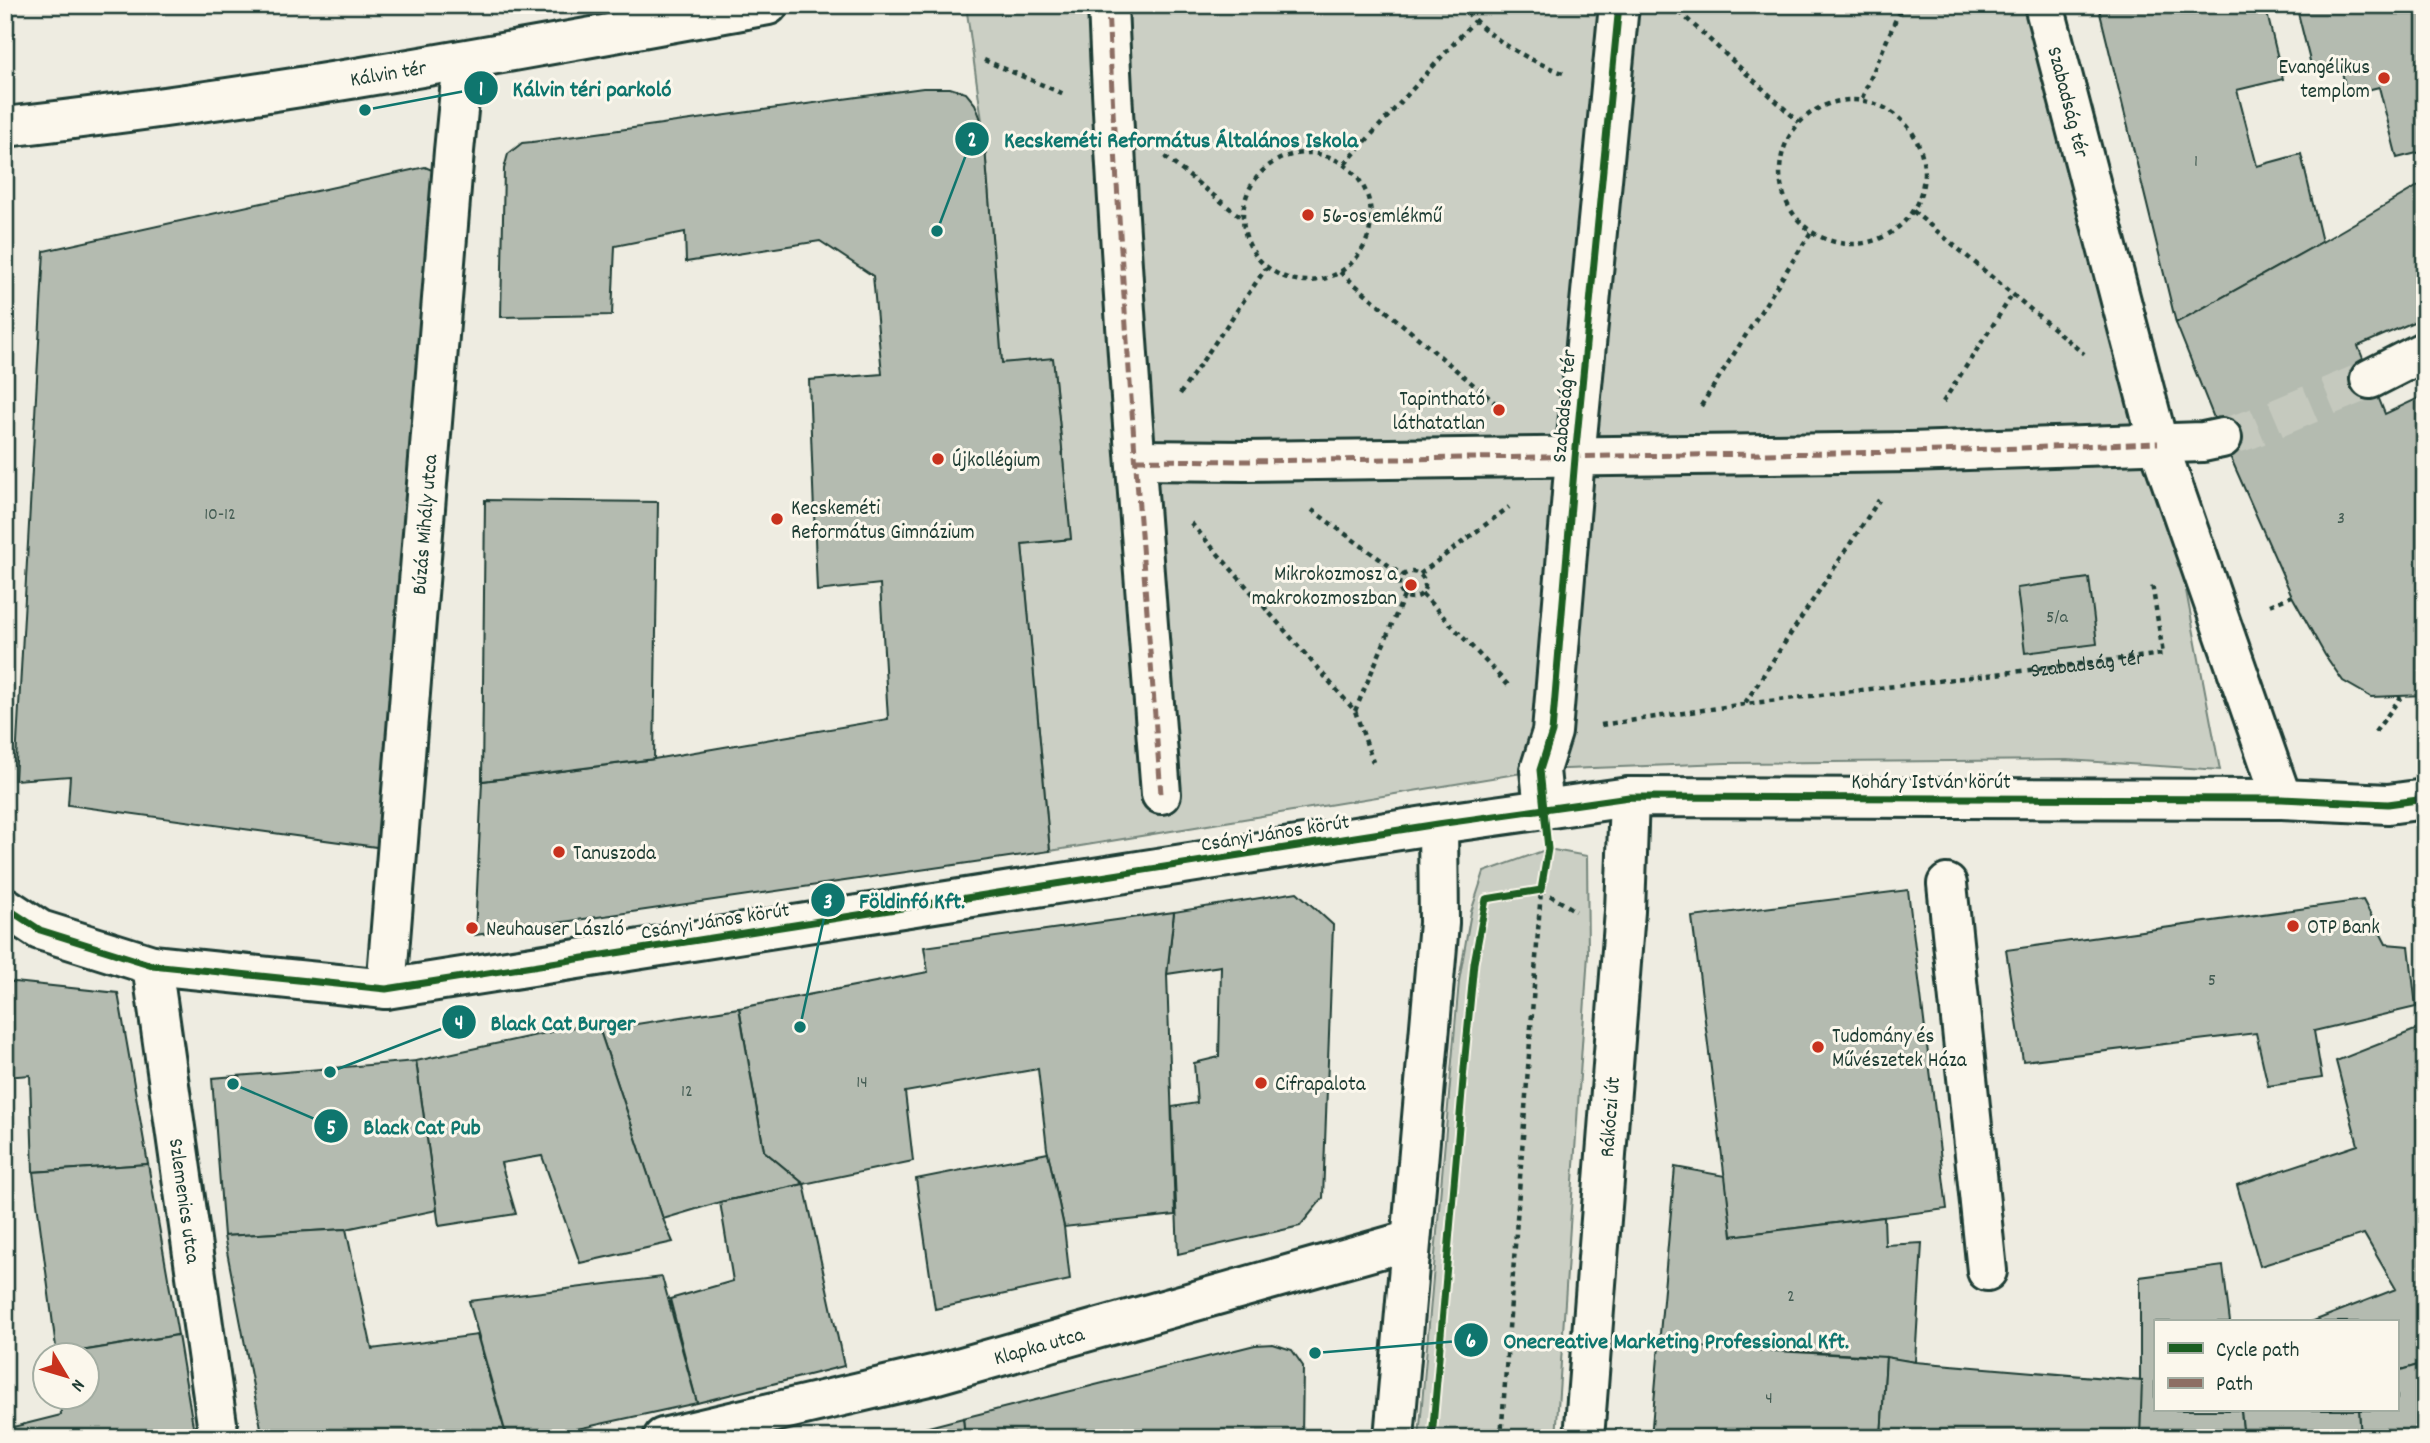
<svg xmlns="http://www.w3.org/2000/svg" width="2430" height="1443" font-family="Dekko,sans-serif">
<style>
.green{fill:#cbcfc4;stroke:#75867c;stroke-width:2}
.building{fill:#b4bbb0;stroke:#1f3d34;stroke-width:2}
.lines{fill:none;stroke-linecap:round;stroke-linejoin:round}
.minor-tunnel{stroke:#c5c9be;stroke-width:38;stroke-dasharray:38 19;stroke-linecap:butt}
.minor-casing{stroke:#1f3d34;stroke-width:44}
.path{stroke:#1f3d34;stroke-width:4.5;stroke-dasharray:5 5;stroke-linecap:butt}
.minor{stroke:#fbf7ec;stroke-width:38}
.quiet{stroke:#8d6e63;stroke-width:5;stroke-dasharray:10 5;stroke-linecap:butt}
.cycleway-casing{stroke:#fbf7ec;stroke-width:11}
.cycleway{stroke:#1b5e20;stroke-width:7}
.poi-dot{fill:#c8321e;stroke:#fbf7ec;stroke-width:2.5}
.labels{text-anchor:middle;stroke-width:6;stroke-linejoin:round;paint-order:stroke}
.number-label{font-size:18px;fill:#445c53}
.poi-label{font-size:21px;fill:#1f3d34;stroke:#fbf7ec;text-anchor:start}
.street-label{font-size:21px;fill:#1f3d34;stroke:#fbf7ec}
.leader{fill:none;stroke:#0f766e;stroke-width:2.5}
.callout-dot{fill:#0f766e;stroke:#fbf7ec;stroke-width:2.5}
.mark-label{font-size:21px;text-anchor:middle;font-weight:bold;fill:#fff}
.callout-label{font-size:23px;text-anchor:middle;font-weight:bold;fill:#0f766e;stroke:#fbf7ec;stroke-width:6;stroke-linejoin:round;paint-order:stroke}
</style>
<rect width="100%" height="100%" fill="#eeece1"/>
<filter id="ink" filterUnits="userSpaceOnUse"><feTurbulence type="fractalNoise" baseFrequency=".0143" numOctaves="2"/><feDisplacementMap in="SourceGraphic" scale="14" xChannelSelector="R" yChannelSelector="G"/><feConvolveMatrix kernelMatrix="1 2 1 2 8 2 1 2 1" color-interpolation-filters="sRGB"/></filter>
<g filter="url(#ink)">
<g class="green">
<polygon points="966,5 2045,5 2158,443 2220,770 2067,760 1726,763 1540,770 1050,851 1022,544 1071,539 1053,359 1002,363 984,135"/>
<polygon points="1548,849 1587,856 1588,954 1556,1438 1419,1438 1459,981 1471,912 1484,872"/>
</g>
<g class="building">
<polygon points="2098,5 2265,5 2283,79 2237,90 2257,166 2301,154 2322,242 2176,323"/>
<polygon points="2296,5 2425,5 2425,151 2397,158 2379,87 2347,95 2340,62 2312,69"/>
<polygon points="923,88 950,88 966,93 975,104 980,117 984,135 1002,363 1053,358 1071,539 1022,544 1050,851 475,935 482,781 654,759 888,719 880,584 817,591 809,380 882,374 873,276 820,241 686,262 685,232 615,246 612,315 501,317 504,169 508,154 522,143 532,142"/>
<polygon points="425,167 432,170 436,176 384,848 68,805 70,776 15,780 44,251"/>
<polygon points="2425,182 2425,317 2358,346 2385,414 2425,395 2425,695 2371,697 2343,681 2325,655 2292,596 2222,438 2176,323 2322,242"/>
<polygon points="485,500 658,502 654,759 482,781"/>
<polygon points="2089,578 2097,644 2025,653 2017,588"/>
<polygon points="1908,890 1947,1209 1732,1236 1692,917"/>
<polygon points="1297,892 1333,925 1323,1198 1300,1226 1178,1254 1172,1107 1197,1103 1194,1063 1219,1057 1221,966 1167,974 1174,912"/>
<polygon points="2363,900 2386,944 2409,946 2416,1007 2314,1031 2322,1078 2268,1086 2256,1033 2023,1061 2006,950"/>
<polygon points="1174,912 1167,974 1175,1215 1064,1227 1047,1149 1038,1069 905,1092 913,1161 804,1184 764,1151 739,1008 928,972 924,947"/>
<polygon points="5,981 118,993 148,1164 33,1172 30,1075 5,1077"/>
<polygon points="739,1008 764,1151 804,1184 720,1202 663,1219 597,1022 605,1029"/>
<polygon points="597,1022 663,1219 673,1242 580,1263 542,1156 501,1163 516,1214 439,1226 416,1061"/>
<polygon points="2425,1026 2425,1363 2397,1371 2397,1322 2311,1322 2396,1289 2364,1234 2260,1266 2237,1185 2358,1145 2336,1061"/>
<polygon points="416,1061 437,1210 346,1229 224,1236 212,1078"/>
<polygon points="1048,1153 1064,1227 1070,1280 935,1309 916,1179"/>
<polygon points="148,1164 178,1335 57,1355 33,1172"/>
<polygon points="1675,1167 1725,1176 1732,1236 1884,1217 1885,1245 1922,1243 1915,1362 1862,1355 1659,1345"/>
<polygon points="804,1184 844,1366 697,1403 670,1299 733,1281 720,1202"/>
<polygon points="346,1229 372,1349 477,1335 507,1438 263,1438 224,1236"/>
<polygon points="2223,1266 2230,1322 2155,1322 2155,1410 2241,1410 2244,1438 2140,1438 2140,1277"/>
<polygon points="662,1277 697,1403 536,1438 507,1438 469,1301"/>
<polygon points="178,1335 195,1438 5,1438 5,1429 61,1415 60,1398 88,1398 88,1356 57,1355"/>
<polygon points="1273,1344 1292,1350 1303,1366 1302,1438 965,1438 963,1418 1255,1345"/>
<polygon points="1659,1345 1886,1357 1881,1438 1651,1438"/>
<polygon points="1886,1357 1915,1362 2142,1381 2140,1438 1881,1438"/>
<polygon points="2425,1363 2425,1438 2361,1438 2359,1410 2397,1410 2397,1371"/>
<polygon points="2241,1410 2359,1410 2361,1438 2244,1438"/>
<polygon points="963,1418 965,1438 886,1438"/>
</g>
<g class="lines">
<polyline class="minor-tunnel" points="2222,438 2251,429 2370,379"/>
<defs>
<g id="minor">
<path d="M1108 5C1119 268 1141 531 1161 794"/>
<path id="s2" d="M2044 5 2158 443 2282 799"/>
<path id="s3" d="M5 127C261 99 515 51 768 5"/>
<polyline points="2370,379 2425,351"/>
<polyline points="1136,460 1246,461 1910,452 2203,442 2222,438"/>
<polyline points="1544,809 1540,770 1552,732 1575,458 1619,5"/>
<polyline points="1947,884 1987,1271"/>
<polyline points="5,907 40,930 152,965 386,989 1438,824 1629,797 2282,799 2388,804 2425,799"/>
<path id="s4" d="M152 965 219 1438"/>
<path id="s5" d="M386 989 454 151 463 60"/>
<path id="s6" d="M663 1438 937 1374 1411 1240"/>
<polyline points="1394,1438 1439,923 1438,824"/>
<path id="s7" d="M1584 1438 1625 911 1629 797"/>
</g>
</defs>
<use href="#minor" class="minor-casing"/>
<g class="path">
<path d="M1460 5C1489 38 1523 58 1563 73"/>
<polyline points="1672,5 1799,122"/>
<polyline points="984,60 1064,94"/>
<polyline points="1862,98 1902,5"/>
<circle cx="1852" cy="172" r="72"/>
<circle cx="1307" cy="217" r="64"/>
<polyline points="1165,157 1242,218"/>
<polyline points="1345,164 1474,21"/>
<polyline points="1913,211 2084,354"/>
<polyline points="1340,272 1500,407"/>
<polyline points="1180,394 1266,268"/>
<polyline points="1943,402 2013,294"/>
<polyline points="1701,406 1811,232"/>
<polyline points="1312,510 1402,575"/>
<polyline points="1191,523 1355,711 1373,762"/>
<circle cx="1412" cy="585" r="13"/>
<polyline points="1420,574 1509,507"/>
<polyline points="1422,594 1508,685"/>
<polyline points="2270,605 2292,596"/>
<polyline points="1745,703 1879,500"/>
<polyline points="1355,711 1404,596"/>
<path id="s1" d="M1601 725 1745 704 2163 654 2152 583"/>
<polyline points="2375,732 2401,697"/>
<polyline points="1501,1438 1541,890 1576,911"/>
</g>
<use href="#minor" class="minor"/>
<g class="quiet">
<path d="M1108 5C1119 268 1141 531 1161 794"/>
<polyline points="1136,460 1246,461 1910,452 2158,443"/>
</g>
<defs>
<g id="cycleway">
<polyline points="5,907 40,930 152,965 386,989 1438,824 1629,797 2282,799 2388,804 2425,799"/>
<polyline points="1432,1438 1465,1057 1474,963 1486,899 1541,890 1548,849 1540,770 1552,732 1575,458 1619,5"/>
</g>
</defs>
<use href="#cycleway" class="cycleway-casing"/>
<use href="#cycleway" class="cycleway"/>
</g>
</g>
<g class="poi-dot">
<circle cx="2384" cy="78" r="7"/>
<circle cx="1308" cy="215" r="7"/>
<circle cx="1499" cy="410" r="7"/>
<circle cx="938" cy="459" r="7"/>
<circle cx="777" cy="519" r="7"/>
<circle cx="1411" cy="585" r="7"/>
<circle cx="559" cy="852" r="7"/>
<circle cx="2293" cy="926" r="7"/>
<circle cx="472" cy="928" r="7"/>
<circle cx="1818" cy="1047" r="7"/>
<circle cx="1261" cy="1083" r="7"/>
</g>
<g class="labels">
<g class="number-label">
<text x="2196" y="166">1</text>
<text x="220" y="519">10-12</text>
<text x="2341" y="523">3</text>
<text x="2057" y="622">5/a</text>
<text x="2212" y="985">5</text>
<text x="862" y="1087">14</text>
<text x="687" y="1096">12</text>
<text x="1791" y="1301">2</text>
<text x="1769" y="1403">4</text>
</g>
<g class="poi-label">
<text x="2370" y="73" text-anchor="end">Evangélikus<tspan x="2370" dy="24">templom</tspan></text>
<text x="1322" y="222">56-os emlékmű</text>
<text x="1485" y="405" text-anchor="end">Tapintható<tspan x="1485" dy="24">láthatatlan</tspan></text>
<text x="952" y="466">Újkollégium</text>
<text x="791" y="514">Kecskeméti<tspan x="791" dy="24">Református Gimnázium</tspan></text>
<text x="1397" y="580" text-anchor="end">Mikrokozmosz a<tspan x="1397" dy="24">makrokozmoszban</tspan></text>
<text x="573" y="859">Tanuszoda</text>
<text x="2307" y="933">OTP Bank</text>
<text x="486" y="935">Neuhauser László</text>
<text x="1832" y="1042">Tudomány és<tspan x="1832" dy="24">Művészetek Háza</tspan></text>
<text x="1275" y="1090">Cifrapalota</text>
</g>
<g class="street-label">
<text dy="7" stroke="none"><textPath href="#s3" startOffset="387">Kálvin tér</textPath></text>
<text dy="7" stroke="none"><textPath href="#s2" startOffset="100">Szabadság tér</textPath></text>
<text transform="translate(1563 406) rotate(-85)" y="7">Szabadság tér</text>
<text dy="7" stroke="none"><textPath href="#s5" startOffset="466">Búzás Mihály utca</textPath></text>
<text dy="7" stroke="none"><textPath href="#s1" startOffset="490">Szabadság tér</textPath></text>
<text x="1931" y="788">Koháry István körút</text>
<text transform="translate(1275 832) rotate(-9)" y="7">Csányi János körút</text>
<text transform="translate(715 920) rotate(-9)" y="7">Csányi János körút</text>
<text dy="7" stroke="none"><textPath href="#s7" startOffset="322">Rákóczi út</textPath></text>
<text dy="7" stroke="none"><textPath href="#s4" startOffset="238">Szlemenics utca</textPath></text>
<text dy="7" stroke="none"><textPath href="#s6" startOffset="387">Klapka utca</textPath></text>
</g>
</g>
<path class="leader" d="M365 110L481 88M937 231L972 139M800 1027L828 900M330 1072L459 1022M233 1084L331 1126M1315 1353L1471 1340"/>
<g class="callout-dot">
<circle cx="365" cy="110" r="7"/>
<circle cx="937" cy="231" r="7"/>
<circle cx="800" cy="1027" r="7"/>
<circle cx="330" cy="1072" r="7"/>
<circle cx="233" cy="1084" r="7"/>
<circle cx="1315" cy="1353" r="7"/>
<circle cx="481" cy="88" r="18"/>
<circle cx="972" cy="139" r="18"/>
<circle cx="828" cy="900" r="18"/>
<circle cx="459" cy="1022" r="18"/>
<circle cx="331" cy="1126" r="18"/>
<circle cx="1471" cy="1340" r="18"/>
</g>
<g class="mark-label">
<text x="481" y="95">1</text>
<text x="972" y="146">2</text>
<text x="828" y="908">3</text>
<text x="459" y="1029">4</text>
<text x="331" y="1134">5</text>
<text x="1471" y="1347">6</text>
</g>
<g class="callout-label">
<text x="592" y="96">Kálvin téri parkoló</text>
<text x="1181" y="147">Kecskeméti Református Általános Iskola</text>
<text x="912" y="908">Földinfó Kft.</text>
<text x="563" y="1030">Black Cat Burger</text>
<text x="422" y="1134">Black Cat Pub</text>
<text x="1676" y="1348">Onecreative Marketing Professional Kft.</text>
</g>
<rect width="2430" height="1443" fill="none" stroke="#fbf7ec" stroke-width="28"/>
<rect x="14" y="14" width="2402" height="1415" fill="none" stroke="#1f3d34" stroke-width="2.5" filter="url(#ink)"/>
<rect x="2154" y="1320" width="245" height="91" fill="#fbf7ec" stroke="#a3ada2" stroke-width="2"/>
<rect x="2168" y="1343" width="35" height="10" fill="#1b5e20" stroke="#a3ada2" stroke-width="2"/>
<text x="2216" y="1356" font-size="21" fill="#1f3d34">Cycle path</text>
<rect x="2168" y="1378" width="35" height="10" fill="#8d6e63" stroke="#a3ada2" stroke-width="2"/>
<text x="2216" y="1390" font-size="21" fill="#1f3d34">Path</text>
<g transform="translate(66 1376) rotate(128)"><circle r="33" fill="#fbf7ec" stroke="#a3ada2" stroke-width="2"/>
<path d="M0-5L12 26L0 18L-12 26Z" fill="#c8321e"/>
<text y="-10" font-size="19" font-weight="bold" text-anchor="middle" fill="#1f3d34">N</text>
</g>
</svg>
